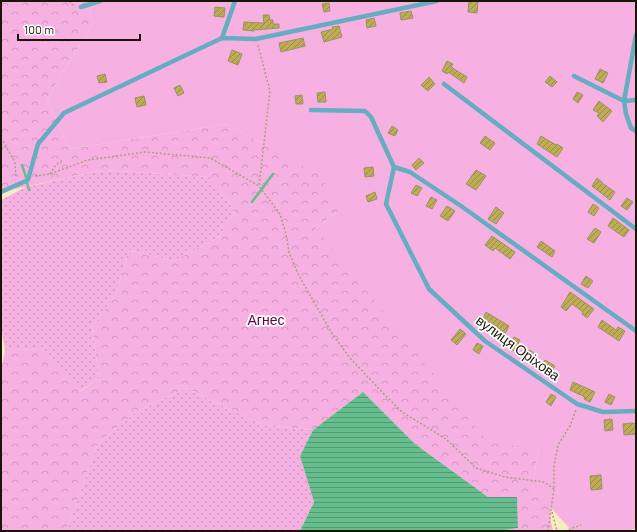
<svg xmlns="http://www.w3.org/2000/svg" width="637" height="532" font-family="Barlow,sans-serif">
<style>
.grass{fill:url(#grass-dots)}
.forest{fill:url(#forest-crowns)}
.garden{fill:#f6b1e2}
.water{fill:url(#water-rules)}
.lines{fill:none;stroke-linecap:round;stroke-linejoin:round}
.stream{stroke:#66be8e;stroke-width:2.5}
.building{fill:url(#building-hatch);stroke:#999168}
.path{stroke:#a9a17f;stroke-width:1.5;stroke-dasharray:2 2;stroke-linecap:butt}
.service{stroke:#66adc1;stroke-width:4.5}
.labels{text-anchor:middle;stroke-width:3.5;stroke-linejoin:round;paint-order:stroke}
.park-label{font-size:14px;fill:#5e024d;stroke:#fff}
.street-label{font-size:14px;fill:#1a1606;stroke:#fff}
</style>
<defs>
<pattern id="grass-dots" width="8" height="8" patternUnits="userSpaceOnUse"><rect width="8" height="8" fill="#f6b1e2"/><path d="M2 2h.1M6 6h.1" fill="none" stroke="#d298c0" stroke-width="1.8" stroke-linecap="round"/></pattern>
<pattern id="forest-crowns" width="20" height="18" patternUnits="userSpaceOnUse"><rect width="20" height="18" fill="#f6b1e2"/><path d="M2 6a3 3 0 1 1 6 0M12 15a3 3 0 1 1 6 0" fill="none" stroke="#d298c0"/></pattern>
<pattern id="water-rules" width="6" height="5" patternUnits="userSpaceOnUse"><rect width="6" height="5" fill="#66be8e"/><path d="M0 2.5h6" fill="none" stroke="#539972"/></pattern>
<pattern id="building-hatch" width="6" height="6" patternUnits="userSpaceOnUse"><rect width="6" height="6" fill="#bfad55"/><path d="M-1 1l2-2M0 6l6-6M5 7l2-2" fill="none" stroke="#9a8c44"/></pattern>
</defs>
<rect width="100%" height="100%" fill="#f5ecc0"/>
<g class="grass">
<polygon points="103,170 210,177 235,211 219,237 174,261 129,250 116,294 92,327 99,378 80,391 41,349 5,350 1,328 1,200 26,187"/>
<polygon points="186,388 263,425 313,430 300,456 314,502 300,531 66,531 98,443 136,412"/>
</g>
<polygon class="forest" points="1,1 88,1 93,23 47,99 69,149 227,124 321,175 340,210 316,228 539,449 532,487 551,507 550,517 553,531 498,531 518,528 517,498 488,497 415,444 363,392 313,430 263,425 186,388 136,412 98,443 66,531 1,531 1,372 5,350 41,349 81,391 99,378 92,327 116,294 129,250 174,261 219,237 235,211 210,177 103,170 1,192"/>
<polygon class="garden" points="88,1 636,1 636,528 628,531 572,531 532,487 539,449 488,442 316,228 340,210 320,175 227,124 69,149 47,99 93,23"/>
<polygon class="water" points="363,392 415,444 488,497 517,497 518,528 498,531 300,531 314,502 300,456 313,430"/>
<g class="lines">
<g class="stream">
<polyline points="22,165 26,177"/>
<polyline points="27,183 29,190"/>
<polyline points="252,202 273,174"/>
</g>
</g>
<g class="building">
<polygon points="469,1 478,1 477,13 468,12"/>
<polygon points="329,3 330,11 324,12 322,4"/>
<polygon points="215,7 225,8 224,17 214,16"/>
<polygon points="411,11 413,18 401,20 400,13"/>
<polygon points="263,15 269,15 270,20 273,20 273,24 279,24 279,28 254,30 254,31 243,30 244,22 264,23"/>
<polygon points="374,18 376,26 367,28 366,20"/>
<polygon points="339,26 342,37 324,42 321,32 333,29 332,27"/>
<polygon points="303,38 305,46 281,52 279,43"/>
<polygon points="232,50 242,54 238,65 228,61"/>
<polygon points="447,61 453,64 451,67 467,77 464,83 448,72 447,74 442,71"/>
<polygon points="600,69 608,73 603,83 595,79"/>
<polygon points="105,74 107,82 99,83 97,76"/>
<polygon points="550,76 557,82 552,87 545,82"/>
<polygon points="429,77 435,84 428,91 421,85"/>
<polygon points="180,85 184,93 178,96 174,88"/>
<polygon points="325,92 326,102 318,102 317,93"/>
<polygon points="577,92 583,95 578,103 573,99"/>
<polygon points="302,95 303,104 296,104 295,96"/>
<polygon points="144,96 146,105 137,107 135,98"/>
<polygon points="599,101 612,111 603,122 597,116 599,113 593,110"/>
<polygon points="392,126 398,130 395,136 388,133"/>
<polygon points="485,136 495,143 490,150 480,143"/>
<polygon points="541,136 556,145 557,144 563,148 557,157 537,144"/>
<polygon points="419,158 424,163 416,170 412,165"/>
<polygon points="373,167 374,176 365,177 364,168"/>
<polygon points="476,170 486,176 476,190 466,184"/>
<polygon points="597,178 602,182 602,183 615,192 610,200 592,186"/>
<polygon points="416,185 422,188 417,196 411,193"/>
<polygon points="375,192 377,199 368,202 366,196"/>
<polygon points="431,197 437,200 432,209 426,206"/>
<polygon points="627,198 633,202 627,210 621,206"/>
<polygon points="593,204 599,208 594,216 588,212"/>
<polygon points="447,206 455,211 448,221 440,216"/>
<polygon points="496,207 504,213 496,224 488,219"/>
<polygon points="613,218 629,230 624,237 608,226"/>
<polygon points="595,228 601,232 594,243 587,239"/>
<polygon points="492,236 515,252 510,259 495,248 493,251 485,245"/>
<polygon points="541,241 555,251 552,257 537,247"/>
<polygon points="586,276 593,281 588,288 581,284"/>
<polygon points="570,292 594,309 587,318 582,314 583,312 572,304 566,311 561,307"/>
<polygon points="486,312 509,326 505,334 497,329 498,327 483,319"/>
<polygon points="602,320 616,330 618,327 625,331 619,341 598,327"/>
<polygon points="460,329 466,334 457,345 451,340"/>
<polygon points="514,337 520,340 514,351 508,347"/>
<polygon points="477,343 483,346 479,354 473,350"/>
<polygon points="529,350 534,353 529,362 523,359"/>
<polygon points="545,360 555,366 550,374 540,368"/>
<polygon points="573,382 595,392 590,402 584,399 585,397 570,390"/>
<polygon points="551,394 556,397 551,406 546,402"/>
<polygon points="609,394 615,397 611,405 605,402"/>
<polygon points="612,419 613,430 605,431 604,420"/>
<polygon points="632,423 636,424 636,434 624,435 623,424"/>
<polygon points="601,475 602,489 591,490 590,476"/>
</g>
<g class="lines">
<g class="path">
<polyline points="70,1 71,4 75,6"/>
<polyline points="258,45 270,91 259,186"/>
<polyline points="1,138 15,162 16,178"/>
<polyline points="50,174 55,166 63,160"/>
<polyline points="35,176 50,174 88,160 145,152 210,158 259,186 280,214 286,234 289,252 298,274 333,335 350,358 383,393 402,412 446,439 476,468 505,477 544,482 554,489"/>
<polyline points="552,512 557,531"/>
<polyline points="548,531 554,489 554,466 558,445 570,426 576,410"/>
<polyline points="565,531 581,525"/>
</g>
<g class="service">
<polyline points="81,7 100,1"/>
<polyline points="636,35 624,101 626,114 631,128 636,131"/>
<polyline points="222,38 235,1"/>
<polyline points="574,76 624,101 636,100"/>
<polyline points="444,84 636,229"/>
<polyline points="311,110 365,111 371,117 394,167 386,204 429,289 485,341 577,404 603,412 636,411"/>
<polyline points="394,167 410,172 461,206 636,331"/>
<polyline points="1,192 28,180 38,144 64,113 222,38 256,39 437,1"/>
</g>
</g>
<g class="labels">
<g class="park-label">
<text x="266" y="325">Агнес</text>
</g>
<g class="street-label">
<text transform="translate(518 348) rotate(36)" y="5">вулиця Оріхова</text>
</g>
</g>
<rect width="637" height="532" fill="none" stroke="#1a1606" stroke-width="4"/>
<path d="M18 34v6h122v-6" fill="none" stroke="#1a1606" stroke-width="2"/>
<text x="24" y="34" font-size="12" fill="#1a1606" stroke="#ffffff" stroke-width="3" paint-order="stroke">100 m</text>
</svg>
